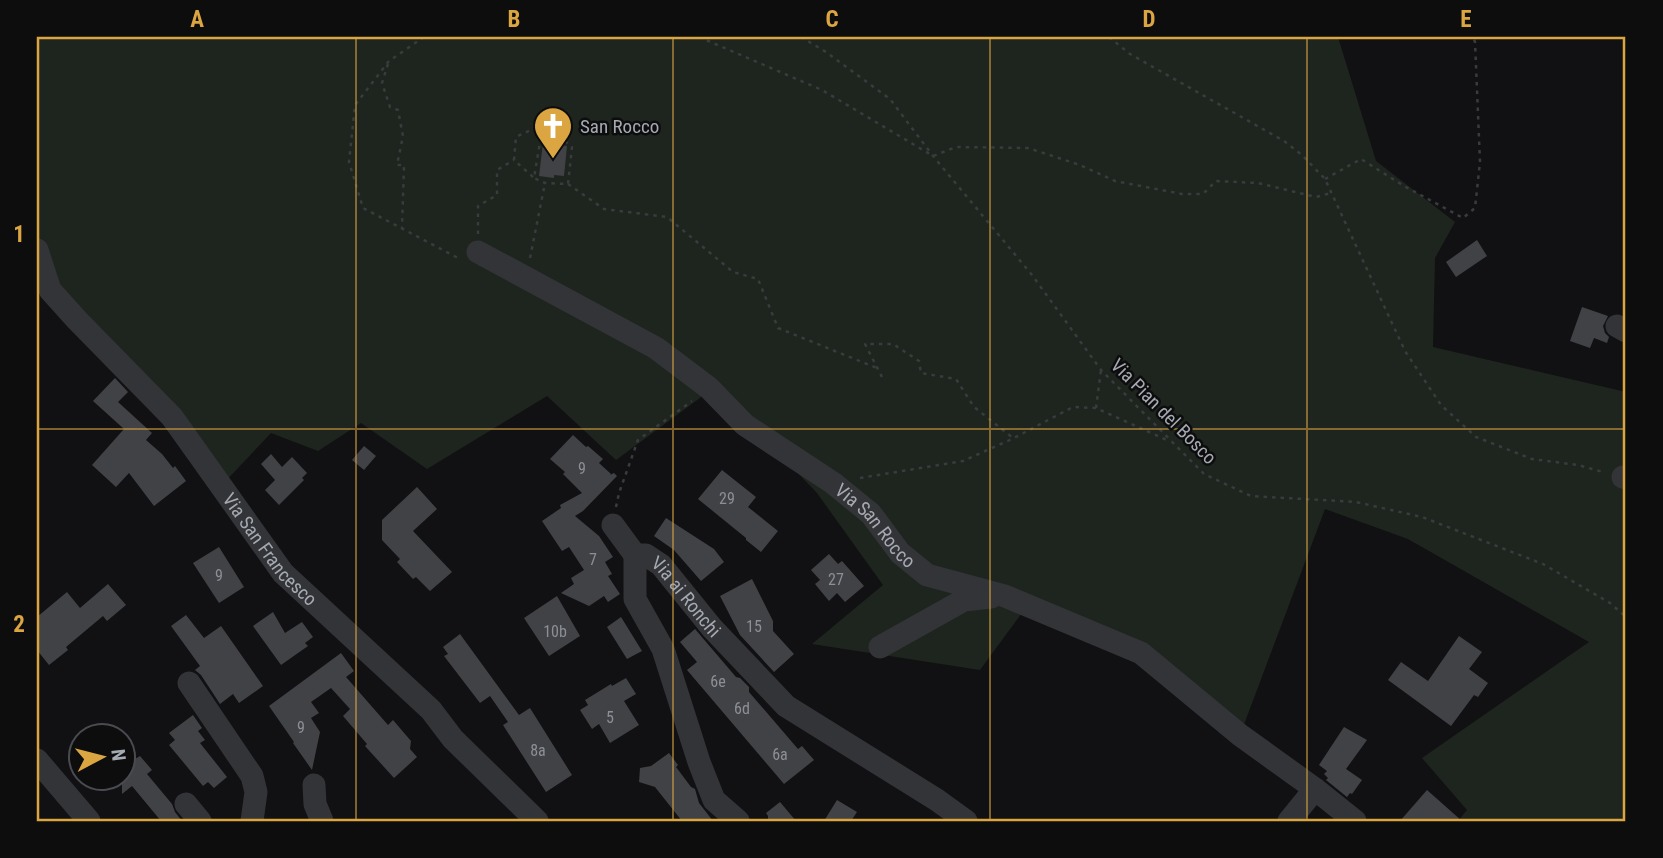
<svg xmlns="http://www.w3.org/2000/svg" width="1663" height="858" font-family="'Roboto Condensed',sans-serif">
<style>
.green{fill:#1e251f}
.building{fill:#414246}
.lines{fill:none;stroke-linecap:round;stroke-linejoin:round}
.path{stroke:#393b3e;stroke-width:2.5;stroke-dasharray:3.5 5;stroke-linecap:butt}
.minor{stroke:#333437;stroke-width:23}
.grid{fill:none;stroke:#dba641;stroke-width:2;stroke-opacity:0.55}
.labels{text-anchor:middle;stroke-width:5;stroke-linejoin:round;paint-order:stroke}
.number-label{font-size:16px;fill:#8c8f97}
.poi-label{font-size:19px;fill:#a5a9b2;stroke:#0d0d0e;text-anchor:start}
.street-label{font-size:19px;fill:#a5a9b2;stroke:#0d0d0e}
.neatline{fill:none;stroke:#dba641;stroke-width:2.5}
.grid-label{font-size:23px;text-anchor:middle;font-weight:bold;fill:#dba641}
</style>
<rect width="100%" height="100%" fill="#111113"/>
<polygon class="green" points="37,37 1338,37 1376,161 1455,222 1435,258 1433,347 1626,392 1626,821 1458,821 1467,810 1422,758 1589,642 1408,539 1325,509 1240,735 1141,653 1027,606 980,670 812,644 883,585 817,493 768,442 712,389 616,460 547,396 427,469 361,423 318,451 271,433 221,486 77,320 37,250"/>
<g class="building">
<polygon points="543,143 567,146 564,176 554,175 554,178 539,176"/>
<polygon points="1477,240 1487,256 1456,277 1446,262"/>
<polygon points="1582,307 1608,316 1603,326 1605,333 1609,337 1607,343 1594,338 1590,348 1570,341"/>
<polygon points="115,378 128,392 118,402 152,433 146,440 162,454 173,468 175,466 186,481 154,506 129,473 116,487 92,465 124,429 93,401"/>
<polygon points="573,435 586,447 588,446 603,459 599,463 611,474 610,475 614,473 617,476 583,511 575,516 599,536 613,557 605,562 612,574 608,576 620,594 608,602 604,596 589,606 561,593 574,584 571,578 584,570 569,547 562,551 542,521 561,508 560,505 582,493 563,474 565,472 550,459"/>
<polygon points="364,446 376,456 364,470 352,460"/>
<polygon points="271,454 282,467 292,457 307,473 302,478 304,480 279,505 265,490 275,480 261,464"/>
<polygon points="722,470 756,497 748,507 778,531 761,552 746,540 746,538 698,499"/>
<polygon points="417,487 437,509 413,531 452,572 430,591 416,577 413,579 397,562 400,559 382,540 382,520"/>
<polygon points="666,518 714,549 724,562 701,581 674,550 654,536"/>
<polygon points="219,547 244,587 219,603 193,563"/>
<polygon points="829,554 838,564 842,561 864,586 845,602 837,593 829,601 815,584 820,580 811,570"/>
<polygon points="752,579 773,621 773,631 794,654 774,672 740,635 720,596"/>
<polygon points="108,584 126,605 107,621 103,616 66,647 68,650 49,665 37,650 37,617 67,592 80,608"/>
<polygon points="557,596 580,636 549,656 524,618"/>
<polygon points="273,612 285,633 302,622 313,637 305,643 308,646 281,665 253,626"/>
<polygon points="186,615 204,638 221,626 263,686 239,703 233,694 220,704 201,675 195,670 200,666 171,626"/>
<polygon points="621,617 642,651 627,659 607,627"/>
<polygon points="695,629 736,677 740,678 749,687 749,692 798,749 802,746 814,760 784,784 687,670 697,662 680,642"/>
<polygon points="460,634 519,715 530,708 572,775 546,792 503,725 508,722 490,696 480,703 444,656 448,654 443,647"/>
<polygon points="1459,636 1482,652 1469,669 1488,683 1478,697 1474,695 1451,726 1388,680 1401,662 1428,681"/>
<polygon points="341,653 354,671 346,677 388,725 393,720 411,741 410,749 417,757 394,778 365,746 367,744 343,716 350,709 331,688 311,702 319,713 311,718 320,732 312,770 293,743 294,742 269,706"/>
<polygon points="626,678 636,694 624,701 639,725 610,743 599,724 592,729 580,710 588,705 585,700 611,684 612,686"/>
<polygon points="193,715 202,728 198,731 205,740 200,743 227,777 214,788 208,782 203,786 169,745 175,740 169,733"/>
<polygon points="1344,727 1367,740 1346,769 1362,780 1352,794 1350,793 1347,797 1326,780 1328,778 1324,774 1327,771 1319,765"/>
<polygon points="122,743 135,759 140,756 152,770 147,774 172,804 175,812 182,821 161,821 132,786 122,794"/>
<polygon points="669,753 678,765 676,767 691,787 695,789 699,803 713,821 682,821 655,787 639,782 640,768 651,766"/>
<polygon points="1427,790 1462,821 1400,821"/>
<polygon points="837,800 857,812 851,821 824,821"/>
<polygon points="780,802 796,821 768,821 768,816 766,813"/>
</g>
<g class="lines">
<g class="path">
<polyline points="424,37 389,61 355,105 349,162 363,208 458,258"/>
<polyline points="699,37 822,90 933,156 956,147 1028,148 1080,165 1115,181 1182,194 1203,194 1216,181 1258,183 1316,197 1331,193"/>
<polyline points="801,37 826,52 890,99 933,156 1032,275 1101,370 1204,474 1251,496 1356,502 1422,517 1543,564 1610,603 1626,617"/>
<polyline points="1109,37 1130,54 1284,141 1302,155 1325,179 1405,351 1441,405 1476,437 1532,459 1578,465 1603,472"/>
<polyline points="388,64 382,83 390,107 398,110 403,136 397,165 404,165 402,228"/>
<polygon points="541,136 560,137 572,147 568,184 545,183 534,178"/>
<polyline points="533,177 514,160 516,137 535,128 541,136"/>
<polyline points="1325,179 1361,159 1404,186 1463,218 1475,208 1480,162 1475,42 1473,37"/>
<polyline points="568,184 604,209 667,217 733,272 758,279 778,328 877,368"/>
<polyline points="478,234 478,206 497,195 497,170 514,160"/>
<polyline points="530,258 545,183"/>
<polyline points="882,377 865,344 893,344 919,361 921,373 956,379 974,407 1013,438"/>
<polyline points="1096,408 1101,370"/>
<polyline points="860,478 963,461 1014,438 1073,407 1096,408 1169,441"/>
<polyline points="616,507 619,493 638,440 692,401"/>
</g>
<g class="minor">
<path id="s1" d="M37 250 50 290 77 320 172 417 283 573 431 710 453 739 537 821"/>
<path id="s2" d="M478 252 656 348 709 388 745 425 833 483 871 514 900 553 927 575 1005 596 1141 653 1240 735 1315 789 1355 821"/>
<polyline points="1617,326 1626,331"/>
<polyline points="1623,477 1626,478"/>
<polyline points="613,525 635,555"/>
<polyline points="880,647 964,600 991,597"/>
<polyline points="189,683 252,776 256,792 252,821"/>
<polyline points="37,760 89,821"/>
<polyline points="314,785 315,804 322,821"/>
<polyline points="186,804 200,821"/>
<path id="s3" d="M738 821 714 800 699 762 663 649 635 599V555H646L661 565 712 628 786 706 937 800 966 821"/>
<polyline points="1289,821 1315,789"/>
</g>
</g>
<path class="grid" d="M356 37V821M673 37V821M990 37V821M1307 37V821M37 429H1626"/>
<defs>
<symbol id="church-pin" viewBox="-11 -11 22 30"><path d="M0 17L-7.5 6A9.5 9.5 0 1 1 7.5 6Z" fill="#dba641" stroke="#0d0d0e"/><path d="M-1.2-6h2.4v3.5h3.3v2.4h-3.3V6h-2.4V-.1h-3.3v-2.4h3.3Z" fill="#fff"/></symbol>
</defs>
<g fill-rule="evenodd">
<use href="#church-pin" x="531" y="104" width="44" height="60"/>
</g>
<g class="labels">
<g class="number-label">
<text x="582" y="474">9</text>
<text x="727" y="504">29</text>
<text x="593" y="565">7</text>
<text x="219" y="581">9</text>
<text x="836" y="585">27</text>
<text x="754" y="632">15</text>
<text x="555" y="637">10b</text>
<text x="718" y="687">6e</text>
<text x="742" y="714">6d</text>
<text x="610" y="723">5</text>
<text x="301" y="733">9</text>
<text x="538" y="756">8a</text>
<text x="780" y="760">6a</text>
</g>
<g class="poi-label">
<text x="580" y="133">San Rocco</text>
</g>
<g class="street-label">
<text transform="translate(1164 411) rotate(45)" y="7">Via Pian del Bosco</text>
<text dy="7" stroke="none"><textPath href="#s2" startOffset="486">Via San Rocco</textPath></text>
<text dy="7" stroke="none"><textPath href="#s1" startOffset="383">Via San Francesco</textPath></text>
<text dy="7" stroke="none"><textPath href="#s3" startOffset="362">Via ai Ronchi</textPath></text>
</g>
</g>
<rect width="1663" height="858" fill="none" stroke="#0d0d0e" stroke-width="77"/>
<g transform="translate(102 757) rotate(83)"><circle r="33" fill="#0d0d0e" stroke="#4a4b50" stroke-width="2"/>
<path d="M0-5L12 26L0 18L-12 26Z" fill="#dba641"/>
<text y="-10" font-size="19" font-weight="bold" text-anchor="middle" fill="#a5a9b2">N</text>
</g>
<rect x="38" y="38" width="1586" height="782" class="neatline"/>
<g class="grid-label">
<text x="197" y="27">A</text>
<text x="514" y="27">B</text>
<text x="832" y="27">C</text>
<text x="1149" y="27">D</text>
<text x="1466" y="27">E</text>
<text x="19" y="242">1</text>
<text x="19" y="632">2</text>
</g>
</svg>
